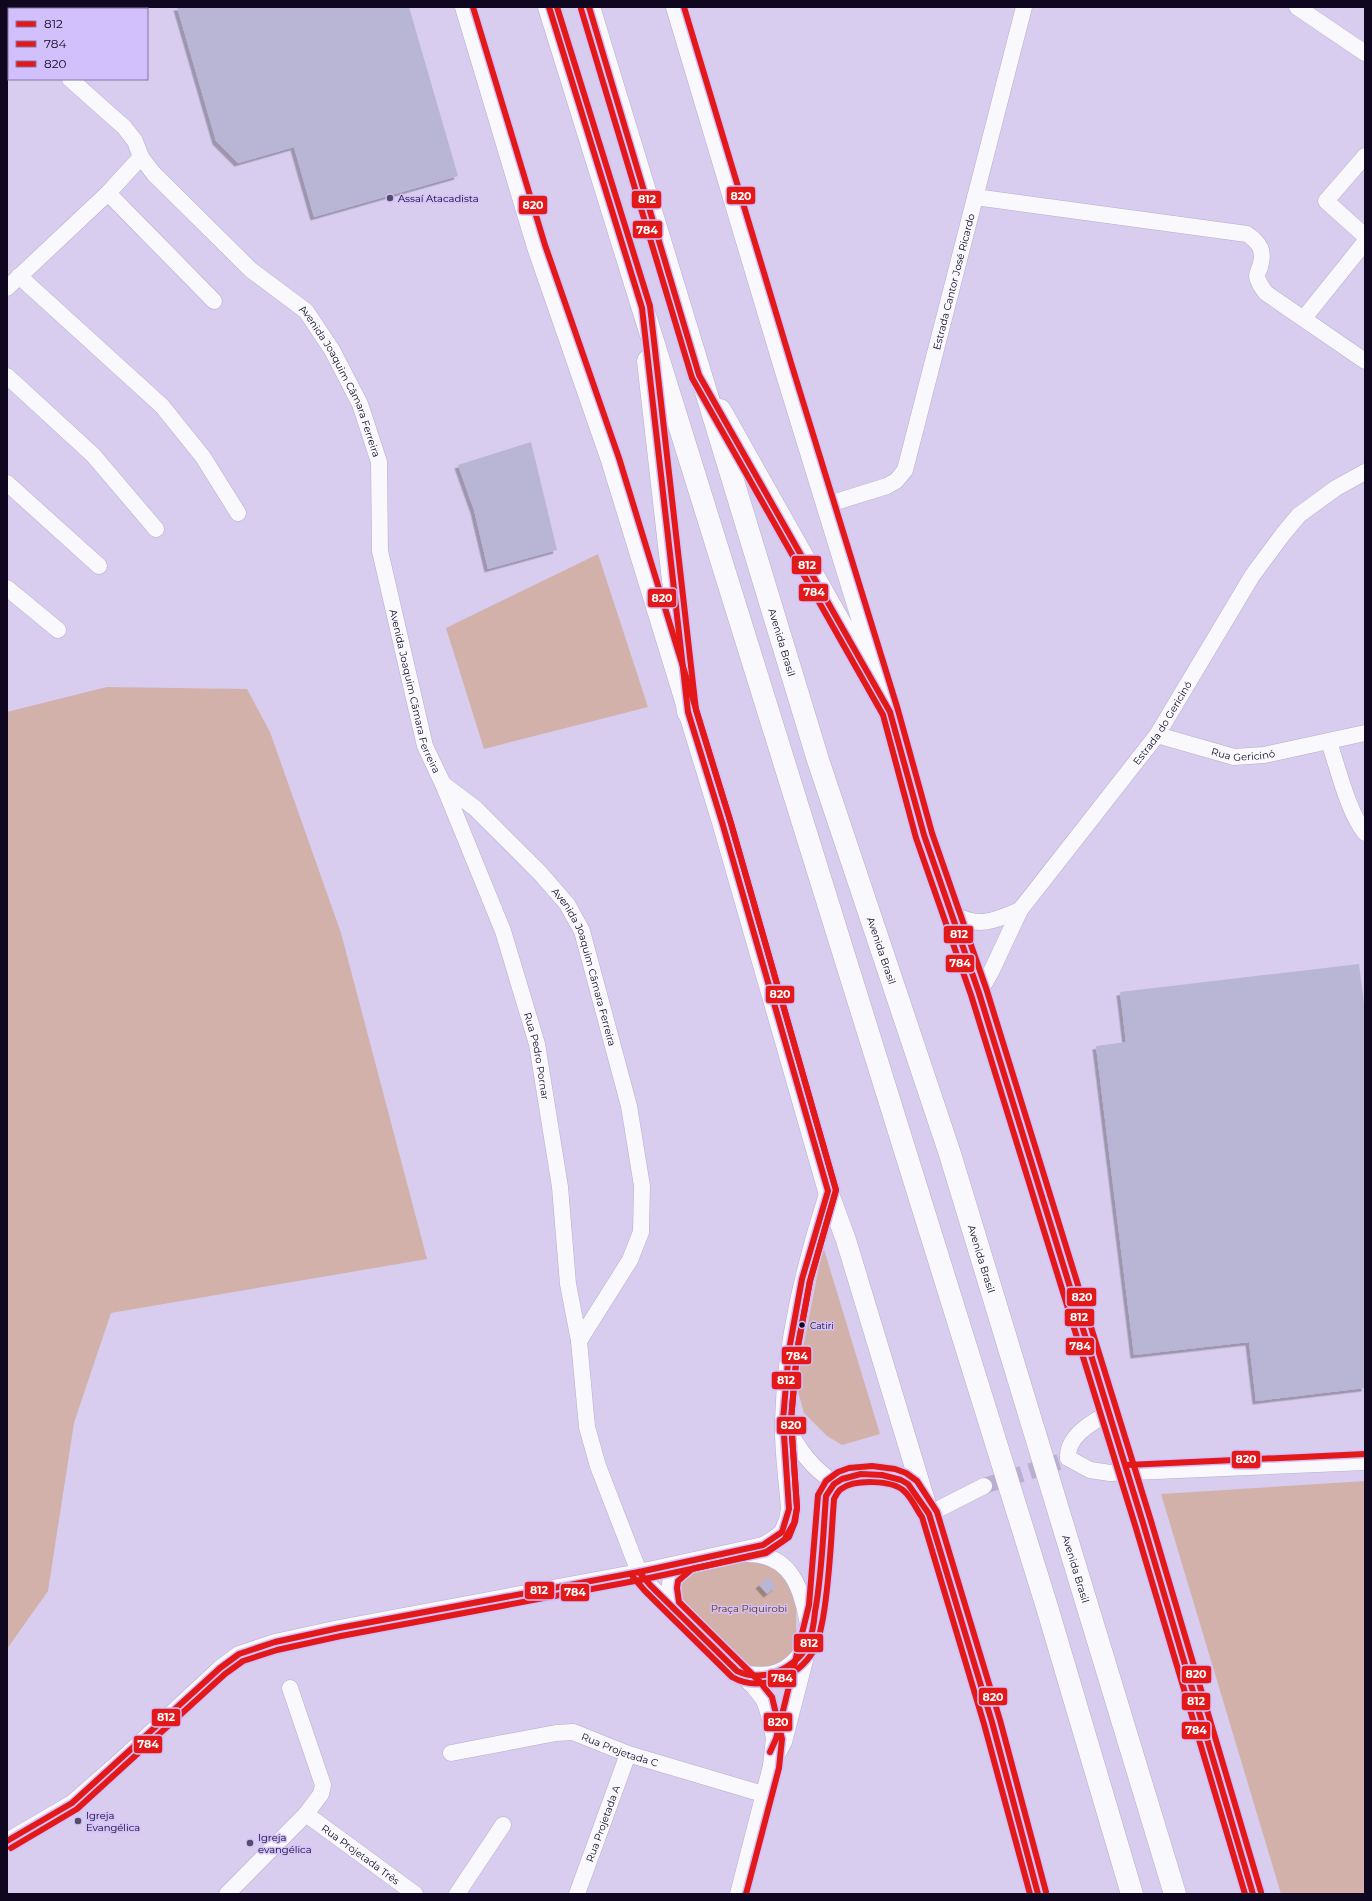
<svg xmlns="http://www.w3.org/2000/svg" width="1372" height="1901" font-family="Montserrat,sans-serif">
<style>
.green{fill:#d2b1ab}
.building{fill:#b9b5d5;filter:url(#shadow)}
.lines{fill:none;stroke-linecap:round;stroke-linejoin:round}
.minor-tunnel{stroke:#baafd0;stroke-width:16;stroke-dasharray:16 8;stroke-linecap:butt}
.minor-casing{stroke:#b6adcb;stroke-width:17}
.major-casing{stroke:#b6adcb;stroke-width:21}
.highway-casing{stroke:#b6adcb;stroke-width:23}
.minor{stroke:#f9f8fd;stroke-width:16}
.major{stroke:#f9f8fd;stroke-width:20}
.highway{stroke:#f9f8fd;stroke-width:22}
.bus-1-casing{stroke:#d2c0fc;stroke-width:9}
.bus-2-casing{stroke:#d2c0fc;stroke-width:9}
.bus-3-casing{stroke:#d2c0fc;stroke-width:9}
.bus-1{stroke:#e31919;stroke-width:6}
.bus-2{stroke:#e31919;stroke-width:6}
.bus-3{stroke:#e31919;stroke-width:6}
.poi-dot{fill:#554c68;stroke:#d2c0fc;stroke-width:1.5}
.bus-dot{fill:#0f061f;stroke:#d2c0fc;stroke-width:1.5}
.labels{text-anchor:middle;stroke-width:3;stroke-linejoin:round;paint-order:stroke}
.bus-label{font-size:9px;fill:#0f061f;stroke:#d2c0fc;text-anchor:start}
.poi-label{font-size:10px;fill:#0f061f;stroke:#d2c0fc;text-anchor:start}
.street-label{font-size:10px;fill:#0f061f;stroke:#d2c0fc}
.park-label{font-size:10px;fill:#623100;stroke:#d2c0fc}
.line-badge{stroke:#d2c0fc;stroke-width:1.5}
.badge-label{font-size:11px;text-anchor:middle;font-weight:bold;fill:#fff}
</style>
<defs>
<filter id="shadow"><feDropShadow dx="-3.5" dy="3.5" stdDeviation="0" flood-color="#0004"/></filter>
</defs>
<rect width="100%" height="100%" fill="#d8cdef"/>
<g class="green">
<polygon points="598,554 648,707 484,749 446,628"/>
<polygon points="107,687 247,689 270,732 341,933 427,1259 111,1313 74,1423 48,1591 7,1649 7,712"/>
<polygon points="823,1246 880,1434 842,1445 827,1436 804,1413 796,1384"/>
<polygon points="1365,1481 1365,1894 1281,1894 1161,1494"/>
<path d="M752 1559 780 1568C785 1577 792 1587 795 1597 797 1603 796 1612 796 1618 796 1626 797 1635 795 1643 791 1664 765 1671 746 1665 737 1662 682 1610 679 1601 675 1588 678 1581 687 1571Z"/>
</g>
<g class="building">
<polygon points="177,7 409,7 458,176 314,217 294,147 238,163 216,141"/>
<polygon points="531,442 557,550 488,569 474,510 458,465"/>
<polygon points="1359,964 1365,1011 1365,1388 1256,1401 1249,1342 1134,1355 1096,1046 1126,1042 1120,992"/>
<polygon points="769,1577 776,1587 767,1594 759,1585"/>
</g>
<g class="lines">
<polyline class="minor-tunnel" points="984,1486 1059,1462"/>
<defs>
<g id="minor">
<polyline points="1297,7 1365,53"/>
<polyline points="7,30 9,31"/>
<path id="s1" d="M70 79 124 127 135 141 141 157 154 174 251 270 306 311 332 350 360 404 379 462 380 551 425 746 443 784 503 931 537 1044 560 1187 568 1284 579 1341 587 1427 598 1466 639 1572 651 1587 672 1606 705 1640 754 1687 764 1700 769 1715 774 1738 771 1766"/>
<polyline points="1365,156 1326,201 1365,236"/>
<polyline points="108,193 214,301"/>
<path d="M975 197 1247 234C1260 243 1265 251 1260 267 1259 270 1257 273 1257 276 1258 283 1262 288 1266 293L1365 361"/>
<polyline points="19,276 162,406 203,457 238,513"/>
<polyline points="7,288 108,193 141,157"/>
<polyline points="1304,318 1365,242"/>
<polyline points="7,376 93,455 156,529"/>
<polyline points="7,483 99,566"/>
<path id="s2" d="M826 505 887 486 896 481 905 470 1024 7"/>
<polyline points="7,588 58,630"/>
<path id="s3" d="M1157 735 1234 757 1264 755 1365 733"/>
<path d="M1329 742C1338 768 1348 812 1365 833"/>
<path id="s4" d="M443 784 475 808 540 873 567 904 582 931 629 1106 642 1186 641 1232 630 1260 579 1341"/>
<path d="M952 913C977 929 995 921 1020 910"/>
<path id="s5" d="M979 993 991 972 1020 910 1157 735 1252 576 1283 534 1299 515 1336 488 1365 472"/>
<path d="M785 1424C798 1448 811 1468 835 1483"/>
<polyline points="1068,1458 1090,1470 1110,1473 1365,1462"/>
<path d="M1068 1458C1067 1436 1091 1423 1108 1413"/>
<path d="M744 1554C793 1552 802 1590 809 1630"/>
<path d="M672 1606C668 1584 667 1577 686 1563"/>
<path d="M739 1672C770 1679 787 1674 806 1647"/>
<path id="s6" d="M451 1753 556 1733 573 1732 628 1754 763 1794"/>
<path id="s7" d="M306 1814 415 1894"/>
<path d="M7 1841 72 1803 120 1761 220 1668 239 1654 275 1642 339 1628 639 1572 763 1545 773 1539 782 1532 787 1520 789 1509C787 1480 782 1450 783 1421 785 1342 804 1266 828 1191"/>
<polyline points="227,1894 306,1814 321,1794 323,1785 290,1688"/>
<polyline points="457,1894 503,1825"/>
<path id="s8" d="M577 1894 628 1754"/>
<path d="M738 1894 771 1766 784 1742 811 1637 817 1606 826 1496C829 1492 831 1486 835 1483 849 1470 894 1472 908 1484 916 1491 923 1505 929 1514L984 1486"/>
</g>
<g id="major">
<polyline points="465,7 537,247 611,460 722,822 828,1191 846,1240 992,1722 1038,1894"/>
<polyline points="676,7 784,368 890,712 924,835 979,993 1143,1523 1253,1894"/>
</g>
<g id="highway">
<polyline points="549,7 1047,1607 1132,1894"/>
<path id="s9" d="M589 7 818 760 950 1154 1175 1894"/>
<polyline points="648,361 688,712"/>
<polyline points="720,410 890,712"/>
</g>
</defs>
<use href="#minor" class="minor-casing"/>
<use href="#major" class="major-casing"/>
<use href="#highway" class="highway-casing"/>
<use href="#minor" class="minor"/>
<use href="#major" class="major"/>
<use href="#highway" class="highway"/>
<defs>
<g id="bus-1">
<polyline points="589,7 699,375 890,712 924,835 979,993 1143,1523 1253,1894"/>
<path d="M639 1572 651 1586 737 1671C748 1676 761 1677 773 1673 787 1669 801 1658 808 1645 812 1635 814 1623 815 1612 822 1574 823 1535 826 1496L834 1484 842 1479 861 1474 882 1475 901 1480 908 1484 929 1514 992 1722 1038 1894"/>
<polyline points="7,1841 72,1803 220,1668 239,1654 275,1642 339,1628 639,1572 763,1545 782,1532 789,1509 783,1420 789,1350 802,1279 828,1191 722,822 688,712 642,308 549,7"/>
</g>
<g id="bus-2">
<polyline points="581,9 692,378 883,715 916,838 971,995 1135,1525 1245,1894"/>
<path d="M633 1577 645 1591 732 1677C746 1685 762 1685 777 1680 792 1676 806 1664 814 1650 819 1641 821 1628 823 1618 830 1578 831 1538 834 1499 836 1495 838 1491 841 1489 855 1479 892 1480 904 1491 912 1498 916 1509 922 1517L984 1724 1030 1894"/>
<polyline points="11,1848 77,1809 225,1674 243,1661 277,1650 341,1636 640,1580 766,1553 789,1537 795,1522 797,1508 791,1420 797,1351 810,1281 836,1190 730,820 696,710 650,306 557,7"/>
</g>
<g id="bus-3">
<polyline points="473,7 545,245 619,458 730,820 836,1190 810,1281 797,1351 791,1420 797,1508 794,1523 784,1540 766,1552 692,1569 678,1581 677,1588 679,1602 760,1682 772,1697 782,1739 779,1768 746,1894"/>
<polyline points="684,7 792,366 898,710 932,833 987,991 1151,1521 1261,1892"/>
<polyline points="1127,1465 1365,1454"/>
<polyline points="770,1752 776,1739 809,1605 818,1495 826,1481 838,1472 849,1468 872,1466 895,1469 906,1473 917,1481 937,1512 1000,1720 1046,1892"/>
</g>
</defs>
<use href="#bus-1" class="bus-1-casing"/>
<use href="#bus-2" class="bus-2-casing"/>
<use href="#bus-3" class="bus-3-casing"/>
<use href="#bus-1" class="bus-1"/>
<use href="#bus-2" class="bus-2"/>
<use href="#bus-3" class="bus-3"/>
</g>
<g class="poi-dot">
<circle cx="390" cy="198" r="4"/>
<circle cx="78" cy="1821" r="4"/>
<circle cx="250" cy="1843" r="4"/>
</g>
<circle class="bus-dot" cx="802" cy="1325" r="3.5"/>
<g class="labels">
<g class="bus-label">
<text x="810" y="1329">Catiri</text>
</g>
<g class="poi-label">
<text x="398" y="202">Assaí Atacadista</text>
<text x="86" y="1819">Igreja<tspan x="86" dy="12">Evangélica</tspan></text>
<text x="258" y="1841">Igreja<tspan x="258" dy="12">evangélica</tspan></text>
</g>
<g class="street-label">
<text dy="4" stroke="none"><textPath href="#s2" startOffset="283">Estrada Cantor José Ricardo</textPath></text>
<text dy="4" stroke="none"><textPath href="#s1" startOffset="412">Avenida Joaquim Câmara Ferreira</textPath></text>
<text dy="4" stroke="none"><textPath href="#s9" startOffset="664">Avenida Brasil</textPath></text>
<text dy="4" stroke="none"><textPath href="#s1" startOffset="736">Avenida Joaquim Câmara Ferreira</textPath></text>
<text dy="4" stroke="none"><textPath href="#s5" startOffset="328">Estrada do Gericinó</textPath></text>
<text dy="4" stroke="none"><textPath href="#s3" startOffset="89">Rua Gericinó</textPath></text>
<text dy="4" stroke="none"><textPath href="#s9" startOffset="988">Avenida Brasil</textPath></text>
<text dy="4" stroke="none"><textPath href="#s4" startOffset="238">Avenida Joaquim Câmara Ferreira</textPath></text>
<text dy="4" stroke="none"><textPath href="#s1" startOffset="1122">Rua Pedro Pornar</textPath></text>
<text dy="4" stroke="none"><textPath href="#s9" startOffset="1312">Avenida Brasil</textPath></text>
<text dy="4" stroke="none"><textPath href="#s9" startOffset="1636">Avenida Brasil</textPath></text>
<text dy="4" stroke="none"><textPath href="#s6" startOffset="174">Rua Projetada C</textPath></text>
<text dy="4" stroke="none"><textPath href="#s8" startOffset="75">Rua Projetada A</textPath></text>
<text dy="4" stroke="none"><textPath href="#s7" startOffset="68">Rua Projetada Três</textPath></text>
</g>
<g class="park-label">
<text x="749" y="1612">Praça Piquirobi</text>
</g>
</g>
<g class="line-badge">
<rect x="726" y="186" width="30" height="19" rx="4" fill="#e31919"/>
<rect x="631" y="190" width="31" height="19" rx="4" fill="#e31919"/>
<rect x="518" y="195" width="30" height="20" rx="4" fill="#e31919"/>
<rect x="632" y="220" width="31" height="19" rx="4" fill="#e31919"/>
<rect x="791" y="555" width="31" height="20" rx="4" fill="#e31919"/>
<rect x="798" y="583" width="31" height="19" rx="4" fill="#e31919"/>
<rect x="647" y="588" width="30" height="20" rx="4" fill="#e31919"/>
<rect x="943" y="925" width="31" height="19" rx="4" fill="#e31919"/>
<rect x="945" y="954" width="30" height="19" rx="4" fill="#e31919"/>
<rect x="765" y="985" width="30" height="19" rx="4" fill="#e31919"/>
<rect x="1066" y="1287" width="31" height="20" rx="4" fill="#e31919"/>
<rect x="1064" y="1308" width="31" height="19" rx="4" fill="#e31919"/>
<rect x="1065" y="1337" width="30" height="19" rx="4" fill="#e31919"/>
<rect x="781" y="1346" width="31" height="19" rx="4" fill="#e31919"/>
<rect x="771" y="1371" width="31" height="19" rx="4" fill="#e31919"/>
<rect x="776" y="1416" width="31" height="19" rx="4" fill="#e31919"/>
<rect x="1231" y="1450" width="30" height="19" rx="4" fill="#e31919"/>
<rect x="524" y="1581" width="31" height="19" rx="4" fill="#e31919"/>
<rect x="560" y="1583" width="30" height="19" rx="4" fill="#e31919"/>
<rect x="793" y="1633" width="31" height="20" rx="4" fill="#e31919"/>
<rect x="1181" y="1665" width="31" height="19" rx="4" fill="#e31919"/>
<rect x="767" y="1669" width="30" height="19" rx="4" fill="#e31919"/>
<rect x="978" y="1687" width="30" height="19" rx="4" fill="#e31919"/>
<rect x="1181" y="1692" width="30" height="19" rx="4" fill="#e31919"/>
<rect x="151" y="1708" width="30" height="19" rx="4" fill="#e31919"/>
<rect x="763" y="1712" width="30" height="20" rx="4" fill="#e31919"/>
<rect x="1181" y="1721" width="30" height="19" rx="4" fill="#e31919"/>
<rect x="133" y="1735" width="30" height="19" rx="4" fill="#e31919"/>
</g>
<g class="badge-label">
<text x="741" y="200">820</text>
<text x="647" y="203">812</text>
<text x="533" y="209">820</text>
<text x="647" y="234">784</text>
<text x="807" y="569">812</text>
<text x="814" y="596">784</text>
<text x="662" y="602">820</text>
<text x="959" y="938">812</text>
<text x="960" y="967">784</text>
<text x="780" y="998">820</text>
<text x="1082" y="1301">820</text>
<text x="1079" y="1321">812</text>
<text x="1080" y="1350">784</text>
<text x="797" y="1360">784</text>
<text x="786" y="1384">812</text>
<text x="791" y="1429">820</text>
<text x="1246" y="1463">820</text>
<text x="539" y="1594">812</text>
<text x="575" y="1596">784</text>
<text x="809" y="1647">812</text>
<text x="1196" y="1678">820</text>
<text x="782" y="1682">784</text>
<text x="993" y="1701">820</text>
<text x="1196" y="1705">812</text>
<text x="166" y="1721">812</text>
<text x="778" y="1726">820</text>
<text x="1196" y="1734">784</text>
<text x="148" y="1748">784</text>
</g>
<rect width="1372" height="1901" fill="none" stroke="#0f061f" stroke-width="16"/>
<rect x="8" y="8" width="140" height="72" fill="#d2c0fc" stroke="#8476a4"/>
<rect x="16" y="21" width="20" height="6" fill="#e31919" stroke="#8476a4"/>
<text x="44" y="28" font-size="12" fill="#0f061f">812</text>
<rect x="16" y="41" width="20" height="6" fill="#e31919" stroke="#8476a4"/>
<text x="44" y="48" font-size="12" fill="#0f061f">784</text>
<rect x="16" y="61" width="20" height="6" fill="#e31919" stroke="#8476a4"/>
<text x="44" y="68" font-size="12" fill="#0f061f">820</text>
</svg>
